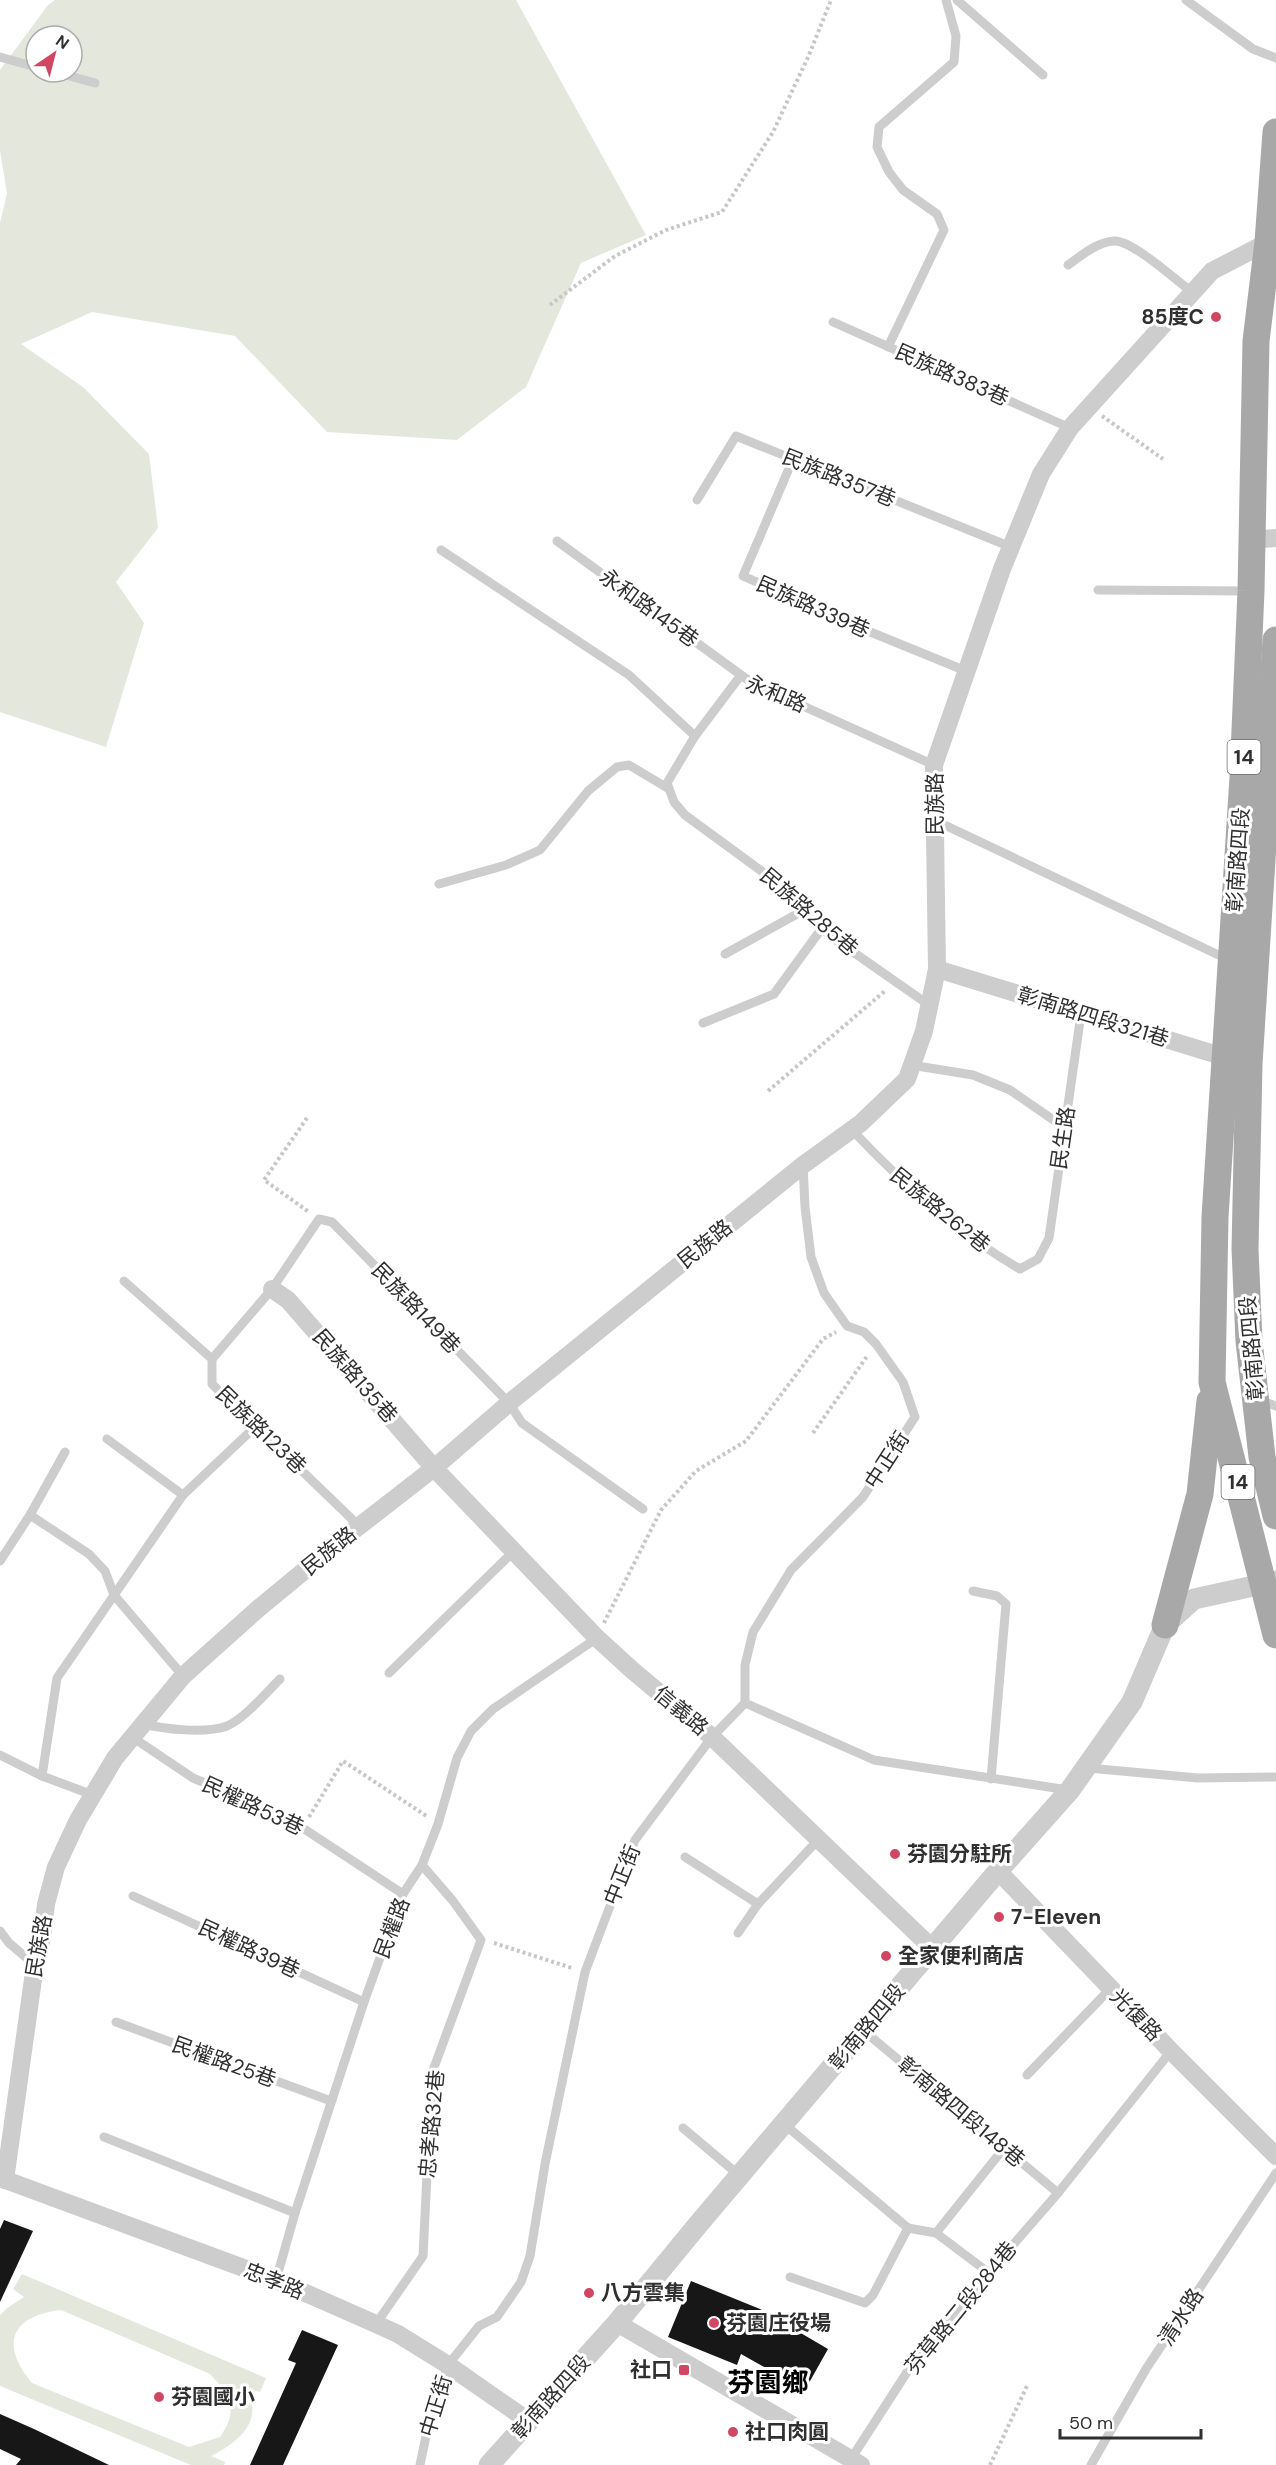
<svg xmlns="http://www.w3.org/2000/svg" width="1276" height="2465" font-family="'DM Sans','Noto Sans TC',sans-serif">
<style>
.green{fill:#e4e8dc;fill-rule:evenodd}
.building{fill:#171717}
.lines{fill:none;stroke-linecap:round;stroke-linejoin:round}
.path{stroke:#c7c7c7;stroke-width:4;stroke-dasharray:3 3;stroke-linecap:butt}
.service{stroke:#cdcdcd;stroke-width:9}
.minor{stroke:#cdcdcd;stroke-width:18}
.tertiary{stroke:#cdcdcd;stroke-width:21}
.primary{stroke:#a8a8a8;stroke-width:27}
.poi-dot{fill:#d14763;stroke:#fff;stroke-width:2}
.labels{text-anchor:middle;stroke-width:6;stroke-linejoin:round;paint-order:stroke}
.shield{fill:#fff;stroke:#6e6e6e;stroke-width:1.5}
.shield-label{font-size:20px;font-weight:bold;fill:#303030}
.poi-label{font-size:21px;font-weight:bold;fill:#303030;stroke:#fff;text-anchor:start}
.street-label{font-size:21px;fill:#303030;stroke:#fff}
.district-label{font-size:27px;font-weight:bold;fill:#000;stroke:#fff}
</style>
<rect width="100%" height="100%" fill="#fff"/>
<g class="green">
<path d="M55 0H516L646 235 581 263 526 387 457 440 327 432 235 336 92 312 21 344 83 387 149 454 158 528 116 582 144 623 106 747 0 712V223L7 193 0 151V70L48 5ZM36 36H72V72H36Z"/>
<path d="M22 2274 266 2378 260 2392 242 2387C244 2390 248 2394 250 2398 261 2426 231 2446 211 2456L225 2462 224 2465H191L0 2386V2315L7 2308 24 2297 13 2289ZM61 2310 210 2374C231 2396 239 2410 220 2437L189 2447 32 2383C0 2345 10 2316 61 2310Z"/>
</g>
<g class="building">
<polygon points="4,2220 33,2231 0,2302 0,2229"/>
<polygon points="691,2281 760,2309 828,2349 805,2390 741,2354 737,2365 668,2337"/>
<polygon points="302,2330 338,2345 283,2465 250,2465 296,2363 288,2360"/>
<polygon points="0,2414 34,2429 109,2465 16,2465 21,2459 0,2449"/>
</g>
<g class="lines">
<g class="path">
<polyline points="550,305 615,256 666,230 722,212 773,132 809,55 831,0"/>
<polyline points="1102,416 1163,459"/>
<polyline points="768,1091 886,990"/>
<polyline points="307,1118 264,1180 309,1212"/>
<polyline points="813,1433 868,1355"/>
<polyline points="604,1623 661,1510 696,1471 746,1441 823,1339 836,1332"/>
<polyline points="309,1817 343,1761 428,1817"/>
<polyline points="494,1943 572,1968"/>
<polyline points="990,2465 1027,2386"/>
</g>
<g class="service">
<polyline points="957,0 1043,75"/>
<polyline points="1186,0 1253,49 1276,58"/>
<polyline points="0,57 36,67"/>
<polyline points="55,72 95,83"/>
<path d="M1068 265C1082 255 1097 242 1114 241 1131 239 1178 282 1193 293"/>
<polyline points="833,322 1070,428"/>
<polyline points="888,347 944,230 937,214 903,190 889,172 877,147 879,127 954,62 956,36 946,0"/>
<polyline points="793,459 743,576 863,629 966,671"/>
<polyline points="697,500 736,436 1011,547"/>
<polyline points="557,541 752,683 934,765"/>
<polyline points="441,550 629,675 695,736"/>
<polyline points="1098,590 1248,591"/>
<polyline points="741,675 695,736 667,783 674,802 685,815 801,900 814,922 833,938 929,1005"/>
<polyline points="934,820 1227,959"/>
<polyline points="439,884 506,865 540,850 588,791 617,767 629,765 669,789"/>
<polyline points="725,954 806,909"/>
<polyline points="703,1023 774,994 822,928"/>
<polyline points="911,1065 973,1075 1010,1090 1065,1128"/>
<path d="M852 1130C901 1182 957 1233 1020 1269L1038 1259 1049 1238 1081 1014"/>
<polyline points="124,1281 212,1359 212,1384 359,1526"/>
<polyline points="212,1359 272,1289 319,1219 332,1222 509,1403 522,1423 643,1509"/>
<polyline points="1259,1400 1276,1406"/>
<polyline points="107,1439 183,1495"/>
<polyline points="30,1515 89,1554 105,1571 114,1595 183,1676"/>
<polyline points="0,1561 30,1515 65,1452"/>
<polyline points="973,1591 997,1596 1006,1604 991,1779"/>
<polyline points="389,1673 514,1551"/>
<polyline points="745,1703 874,1760 1068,1790"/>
<path d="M143 1724C165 1729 205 1734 227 1726 245 1718 266 1693 280 1679"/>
<polyline points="132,1737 193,1778 286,1817 403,1894"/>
<polyline points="0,1755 42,1776 93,1795"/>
<polyline points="1088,1768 1198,1778 1276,1777"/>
<polyline points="42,1776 57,1678 183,1495 256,1426"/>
<polyline points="685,1857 758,1904"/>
<polyline points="133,1896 364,2002"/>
<polyline points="0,1931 9,1943 35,1965"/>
<polyline points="738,1933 758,1904 818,1840"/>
<polyline points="116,2022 331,2101"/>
<polyline points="864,2031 1058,2193"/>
<polyline points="1027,2075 1111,1988"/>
<polyline points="784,2124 908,2228"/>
<polyline points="683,2128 740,2176"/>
<polyline points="104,2137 295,2213"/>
<polyline points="908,2228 936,2233 989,2273"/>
<polyline points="936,2233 1004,2148"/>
<polyline points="790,2277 865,2303 873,2295 908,2228"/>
<polyline points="276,2280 295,2213 364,2002 403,1894 422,1865 438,1824 457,1758 471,1731 493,1709 597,1638"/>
<polyline points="376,2324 423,2256 432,2073 481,1940 453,1901 422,1865"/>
<polyline points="851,2459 920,2352 1058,2193 1171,2051"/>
<polyline points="420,2465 430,2417 448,2365 479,2326 497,2317 521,2282 530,2256 545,2164 585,1972 635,1840 712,1737 745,1703 745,1665 753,1632 791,1570 863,1497 915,1417 903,1382 876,1344 864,1332 847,1326 824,1293 811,1257 805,1207 803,1165"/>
<polyline points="1091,2465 1146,2369 1276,2173"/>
</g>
<g class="minor">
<polyline points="1251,540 1276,538"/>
<polyline points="937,969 1234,1060"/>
<polyline points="272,1289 288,1300 434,1468 597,1638 632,1670 712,1737 933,1949"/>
<polyline points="998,1871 1171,2051 1276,2156"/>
<polyline points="0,2178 276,2280 376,2324 398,2334 448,2365 530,2422"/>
<polyline points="5,2180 35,1965 42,1938 46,1904 56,1867 78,1820 115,1758 183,1676 259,1608 344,1538 434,1468 509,1403 803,1165 861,1123 907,1079 924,1031 937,969 934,765 1002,569 1041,474 1070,428 1212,271 1268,242 1274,241"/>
<polyline points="617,2323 861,2465"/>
</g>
<polyline class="tertiary" points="489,2465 617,2323 701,2221 998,1871 1070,1790 1132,1702 1165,1625 1194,1599 1276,1581"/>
<g class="primary">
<polyline points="1276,132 1268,242 1256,341 1251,591 1243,777 1215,1217 1212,1382 1276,1635"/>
<polyline points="1276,640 1249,1064 1245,1249 1249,1341 1262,1457 1276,1516"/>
<polyline points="1165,1625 1200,1494 1210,1401"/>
</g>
</g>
<g class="poi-dot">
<circle cx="1216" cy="317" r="6"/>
<circle cx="895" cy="1854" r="6"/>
<circle cx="999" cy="1917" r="6"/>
<circle cx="886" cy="1956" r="6"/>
<circle cx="589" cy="2293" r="6"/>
<circle cx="714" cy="2323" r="6"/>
<rect x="678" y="2364" width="12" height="12" rx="3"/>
<circle cx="159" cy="2397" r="6"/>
<circle cx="733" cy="2432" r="6"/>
</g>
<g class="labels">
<g class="shield">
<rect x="1227.5" y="740" width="33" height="34" rx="4.5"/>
<rect x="1221.5" y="1465" width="33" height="34" rx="4.5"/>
</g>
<g class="shield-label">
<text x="1244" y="764">14</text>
<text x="1238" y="1489">14</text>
</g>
<g class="poi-label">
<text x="1204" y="324" text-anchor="end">85度C</text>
<text x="907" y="1861">芬園分駐所</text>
<text x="1011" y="1924">7-Eleven</text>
<text x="898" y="1963">全家便利商店</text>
<text x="601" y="2300">八方雲集</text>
<text x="726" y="2330">芬園庄役場</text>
<text x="672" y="2377" text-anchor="end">社口</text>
<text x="171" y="2404">芬園國小</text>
<text x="745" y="2439">社口肉圓</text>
</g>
<g class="street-label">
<text transform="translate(952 375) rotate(24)" y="7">民族路383巷</text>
<text transform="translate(839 478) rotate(22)" y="7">民族路357巷</text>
<text transform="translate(813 607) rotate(24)" y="7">民族路339巷</text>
<text transform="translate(649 608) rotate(36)" y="7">永和路145巷</text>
<text transform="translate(776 694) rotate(23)" y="7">永和路</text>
<text transform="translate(935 804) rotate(-90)" y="7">民族路</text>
<text transform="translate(1238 860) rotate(-86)" y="7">彰南路四段</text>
<text transform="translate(809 912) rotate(41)" y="7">民族路285巷</text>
<text transform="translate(1093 1017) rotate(17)" y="7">彰南路四段321巷</text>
<text transform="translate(1063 1138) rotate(-82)" y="7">民生路</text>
<text transform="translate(940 1210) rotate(39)" y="7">民族路262巷</text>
<text transform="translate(705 1244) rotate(-39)" y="7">民族路</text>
<text transform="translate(416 1308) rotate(46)" y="7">民族路149巷</text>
<text transform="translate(1252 1348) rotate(-95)" y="7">彰南路四段</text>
<text transform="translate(355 1376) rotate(49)" y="7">民族路135巷</text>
<text transform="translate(261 1430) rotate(44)" y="7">民族路123巷</text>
<text transform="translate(887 1460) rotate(-57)" y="7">中正街</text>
<text transform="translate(329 1551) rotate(-39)" y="7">民族路</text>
<text transform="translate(681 1711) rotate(40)" y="7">信義路</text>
<text transform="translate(253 1806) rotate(25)" y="7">民權路53巷</text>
<text transform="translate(622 1875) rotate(-68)" y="7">中正街</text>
<text transform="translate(392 1928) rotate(-69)" y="7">民權路</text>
<text transform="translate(39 1946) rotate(-80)" y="7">民族路</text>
<text transform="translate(249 1949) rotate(25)" y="7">民權路39巷</text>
<text transform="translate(1136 2015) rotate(46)" y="7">光復路</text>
<text transform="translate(867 2027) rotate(-50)" y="7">彰南路四段</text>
<text transform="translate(224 2062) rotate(20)" y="7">民權路25巷</text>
<text transform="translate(961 2112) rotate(40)" y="7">彰南路四段148巷</text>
<text transform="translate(432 2124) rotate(-85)" y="7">忠孝路32巷</text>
<text transform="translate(274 2281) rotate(22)" y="7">忠孝路</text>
<text transform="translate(961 2308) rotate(-51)" y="7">芬草路二段284巷</text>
<text transform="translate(1181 2317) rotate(-57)" y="7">清水路</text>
<text transform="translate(551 2397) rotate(-48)" y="7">彰南路四段</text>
<text transform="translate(436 2406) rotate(-73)" y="7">中正街</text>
</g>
<g class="district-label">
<text x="768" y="2392">芬園鄉</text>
</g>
</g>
<g transform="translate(54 54) rotate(35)"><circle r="28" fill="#ffffff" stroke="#acacac" stroke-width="1.5"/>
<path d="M0-4.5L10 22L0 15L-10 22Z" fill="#d14763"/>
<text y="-9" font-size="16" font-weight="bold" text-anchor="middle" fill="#303030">N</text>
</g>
<path d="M1060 2429v9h141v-9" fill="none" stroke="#303030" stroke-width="3"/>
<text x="1069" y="2429" font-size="18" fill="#303030" stroke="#ffffff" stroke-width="4.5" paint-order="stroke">50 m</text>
</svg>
